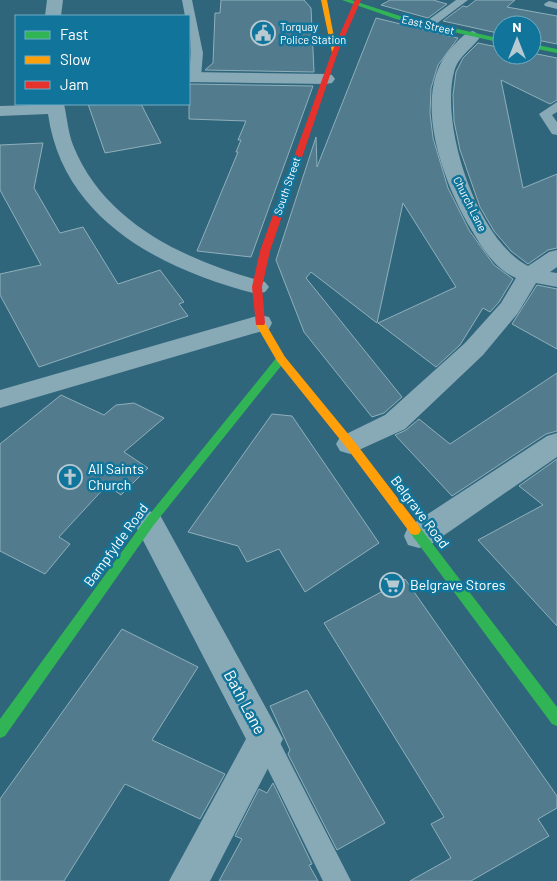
<svg xmlns="http://www.w3.org/2000/svg" width="557" height="881" font-family="Barlow,sans-serif">
<style>
.building{fill:#527c8d;stroke:#8fafbb}
.lines{fill:none;stroke-linecap:round;stroke-linejoin:round}
.lane{fill:#88a9b6;fill-rule:evenodd}
.street{fill:#88a9b6;fill-rule:evenodd}
.fast{fill:#30b455;fill-rule:evenodd}
.slow{fill:#ff9f0a;fill-rule:evenodd}
.jam{fill:#e5322d;fill-rule:evenodd}
.labels{text-anchor:middle;stroke-width:5;stroke-linejoin:round;paint-order:stroke}
.far-street-label{font-size:11px;fill:#fff;stroke:#11749b}
.far-poi-label{font-size:11px;fill:#fff;stroke:#11749b;text-anchor:start}
.poi-label{font-size:14px;fill:#fff;stroke:#11749b;text-anchor:start}
.street-label{font-size:14px;fill:#fff;stroke:#11749b}
.near-street-label{font-size:16px;fill:#fff;stroke:#11749b}
</style>
<rect width="100%" height="100%" fill="#30667c"/>
<g class="building">
<polygon points="221,0 304,0 311,8 314,72 205,70 213,63 215,13 220,13"/>
<polygon points="390,0 433,0 447,4 428,18 381,5"/>
<polygon points="476,0 515,0 507,7 557,16 557,44 532,39 532,25 502,25 502,34 443,21 463,6 467,7"/>
<polygon points="376,18 458,38 438,65 431,88 430,113 433,138 448,188 469,230 494,265 513,279 499,302 490,312 483,308 460,345 436,367 378,323 456,287 403,203 377,323 311,272 306,278 402,397 384,413 372,417 304,332 276,260 316,137 317,167"/>
<polygon points="478,43 502,48 502,55 532,55 532,53 557,58 557,100 550,104 501,80 523,188 557,174 557,248 548,250 528,264 511,251 494,231 480,207 460,150 454,121 453,95 456,72 463,58"/>
<polygon points="191,84 313,86 251,257 197,251 238,152 236,152 241,140 238,140 246,121 189,119 189,86"/>
<polygon points="88,104 141,104 161,143 105,153"/>
<polygon points="43,143 34,188 60,233 83,227 118,284 160,270 184,302 179,304 188,316 39,367 0,295 0,274 41,265 0,190 0,145"/>
<polygon points="537,285 557,289 557,349 512,324"/>
<polygon points="557,373 557,431 546,434 452,496 395,435 406,430 419,419 450,444"/>
<polygon points="61,395 104,415 116,405 134,403 164,418 124,452 148,468 121,495 107,485 59,537 70,544 45,574 0,551 0,444"/>
<polygon points="272,414 292,416 379,543 305,592 279,549 247,562 238,546 188,532"/>
<polygon points="557,459 557,626 478,540 543,505 519,486"/>
<polygon points="405,579 557,796 557,808 538,819 549,836 471,881 410,881 451,858 431,824 444,817 324,623"/>
<polygon points="122,629 198,667 152,740 225,774 200,819 125,784 64,881 0,881 0,799"/>
<polygon points="307,690 385,823 337,850 288,754 290,750 270,706"/>
<polygon points="273,783 312,864 309,865 318,881 219,881 242,839 235,836 259,789 267,793"/>
</g>
<g class="lines">
<g class="lane">
<polygon points="182,0 192,0 203,53 201,77 195,81 189,77 191,53 189,16 185,16"/>
<polygon points="456,0 468,0 432,27 424,27 424,23"/>
<polygon points="549,1 557,3 557,9 545,6 544,4"/>
<polygon points="557,102 557,112 552,115 557,122 557,135 552,134 539,114"/>
<polygon points="265,727 274,731 351,881 323,881 253,739 256,731"/>
</g>
<g class="street">
<polygon points="47,0 63,0 61,16 45,16"/>
<path d="M473 31 481 36C472 49 458 56 454 72 440 126 477 240 528 266L549 252 557 250V267L550 272 557 273V287L536 283 518 313 483 355 405 429 350 454 340 451 336 444 340 437 385 415 465 343 501 303 516 278C495 269 482 248 471 229 443 182 409 93 452 47 458 41 464 33 473 31Z"/>
<polygon points="189,72 326,74 332,75 335,79 332,83 326,84 189,82"/>
<path d="M64 104C67 117 68 132 73 145 105 225 188 261 265 282L269 287 265 292 257 294C163 270 63 221 48 114L0 116V106Z"/>
<polygon points="260,315 269,317 272,323 269,329 0,408 0,390"/>
<polygon points="557,433 557,457 430,545 419,548 408,545 404,536 408,527 547,436"/>
<polygon points="149,511 160,515 283,739 210,881 169,881 246,739 134,523 138,515"/>
</g>
<g class="fast">
<polygon points="342,0 351,0 400,16 502,39 502,43 396,19"/>
<polygon points="532,44 557,49 557,53 532,48"/>
<polygon points="281,355 285,357 286,359 285,361 153,526 5,736 0,738 0,719 145,520 277,357"/>
<polygon points="415,525 419,526 557,707 557,726 552,724 411,534 409,530 411,526"/>
</g>
<g class="slow">
<polygon points="321,0 327,0 337,53 332,52"/>
<polygon points="260,320 264,321 285,357 354,441 419,526 421,530 419,534 415,535 411,534 346,447 277,361 255,323"/>
</g>
<polygon class="jam" points="355,0 361,0 338,52 270,251 262,287 265,323 264,325 256,325 252,287 260,251 332,52"/>
</g>
<defs>
<symbol id="civic-ring" viewBox="-11 -11 22 22"><circle r="9.5" fill="#11749b" stroke="#b7c9d1" stroke-width="1.5"/><path d="M-.6-6.5H3V-4.5H.6V-3L4-1V1h2V6H-6V1h2V-1L-.6-3ZM-1.2 2.5V6h2.4V2.5Z" fill="#b7c9d1"/></symbol>
<symbol id="church-ring" viewBox="-11 -11 22 22"><circle r="9.5" fill="#11749b" stroke="#b7c9d1" stroke-width="1.5"/><path d="M-1.2-6h2.4v3.5h3.3v2.4h-3.3V6h-2.4V-.1h-3.3v-2.4h3.3Z" fill="#b7c9d1"/></symbol>
<symbol id="supermarket-ring" viewBox="-11 -11 22 22"><circle r="9.5" fill="#11749b" stroke="#b7c9d1" stroke-width="1.5"/><path d="M-6-5.5h2.5l.6 2H6L4.5 2H-2.5L-4.4-4H-6ZM-1.5 3.2a1.3 1.3 0 1 0 .1 0ZM3 3.2a1.3 1.3 0 1 0 .1 0Z" fill="#b7c9d1"/></symbol>
</defs>
<g fill-rule="evenodd">
<use href="#civic-ring" x="249" y="19" width="28" height="28"/>
<use href="#church-ring" x="56" y="463" width="28" height="28"/>
<use href="#supermarket-ring" x="378" y="571" width="28" height="28"/>
</g>
<g class="labels">
<g class="far-street-label">
<text transform="translate(428 25) rotate(13)" y="4">East Street</text>
<text transform="translate(287 186) rotate(-71)" y="4">South Street</text>
<text transform="translate(470 204) rotate(63)" y="4">Church Lane</text>
</g>
<g class="far-poi-label">
<text x="280" y="31">Torquay<tspan x="280" dy="13">Police Station</tspan></text>
</g>
<g class="poi-label">
<text x="88" y="474">All Saints<tspan x="88" dy="16">Church</tspan></text>
<text x="410" y="590">Belgrave Stores</text>
</g>
<g class="street-label">
<text transform="translate(420 512) rotate(53)" y="5">Belgrave Road</text>
<text transform="translate(116 545) rotate(-54)" y="5">Bampfylde Road</text>
</g>
<g class="near-street-label">
<text transform="translate(245 702) rotate(62)" y="6">Bath Lane</text>
</g>
</g>
<rect x="15" y="15" width="175" height="90" fill="#11749b" stroke="#70acc3"/>
<rect x="25" y="31" width="25" height="8" fill="#30b455" stroke="#70acc3"/>
<text x="60" y="40" font-size="15" fill="#ffffff">Fast</text>
<rect x="25" y="56" width="25" height="8" fill="#ff9f0a" stroke="#70acc3"/>
<text x="60" y="65" font-size="15" fill="#ffffff">Slow</text>
<rect x="25" y="81" width="25" height="8" fill="#e5322d" stroke="#70acc3"/>
<text x="60" y="90" font-size="15" fill="#ffffff">Jam</text>
<g transform="translate(517 40)"><circle r="24" fill="#11749b" stroke="#70acc3"/>
<path d="M0-4L9 19L0 12L-9 19Z" fill="#b7c9d1"/>
<text y="-8" font-size="14" font-weight="bold" text-anchor="middle" fill="#ffffff">N</text>
</g>
</svg>
